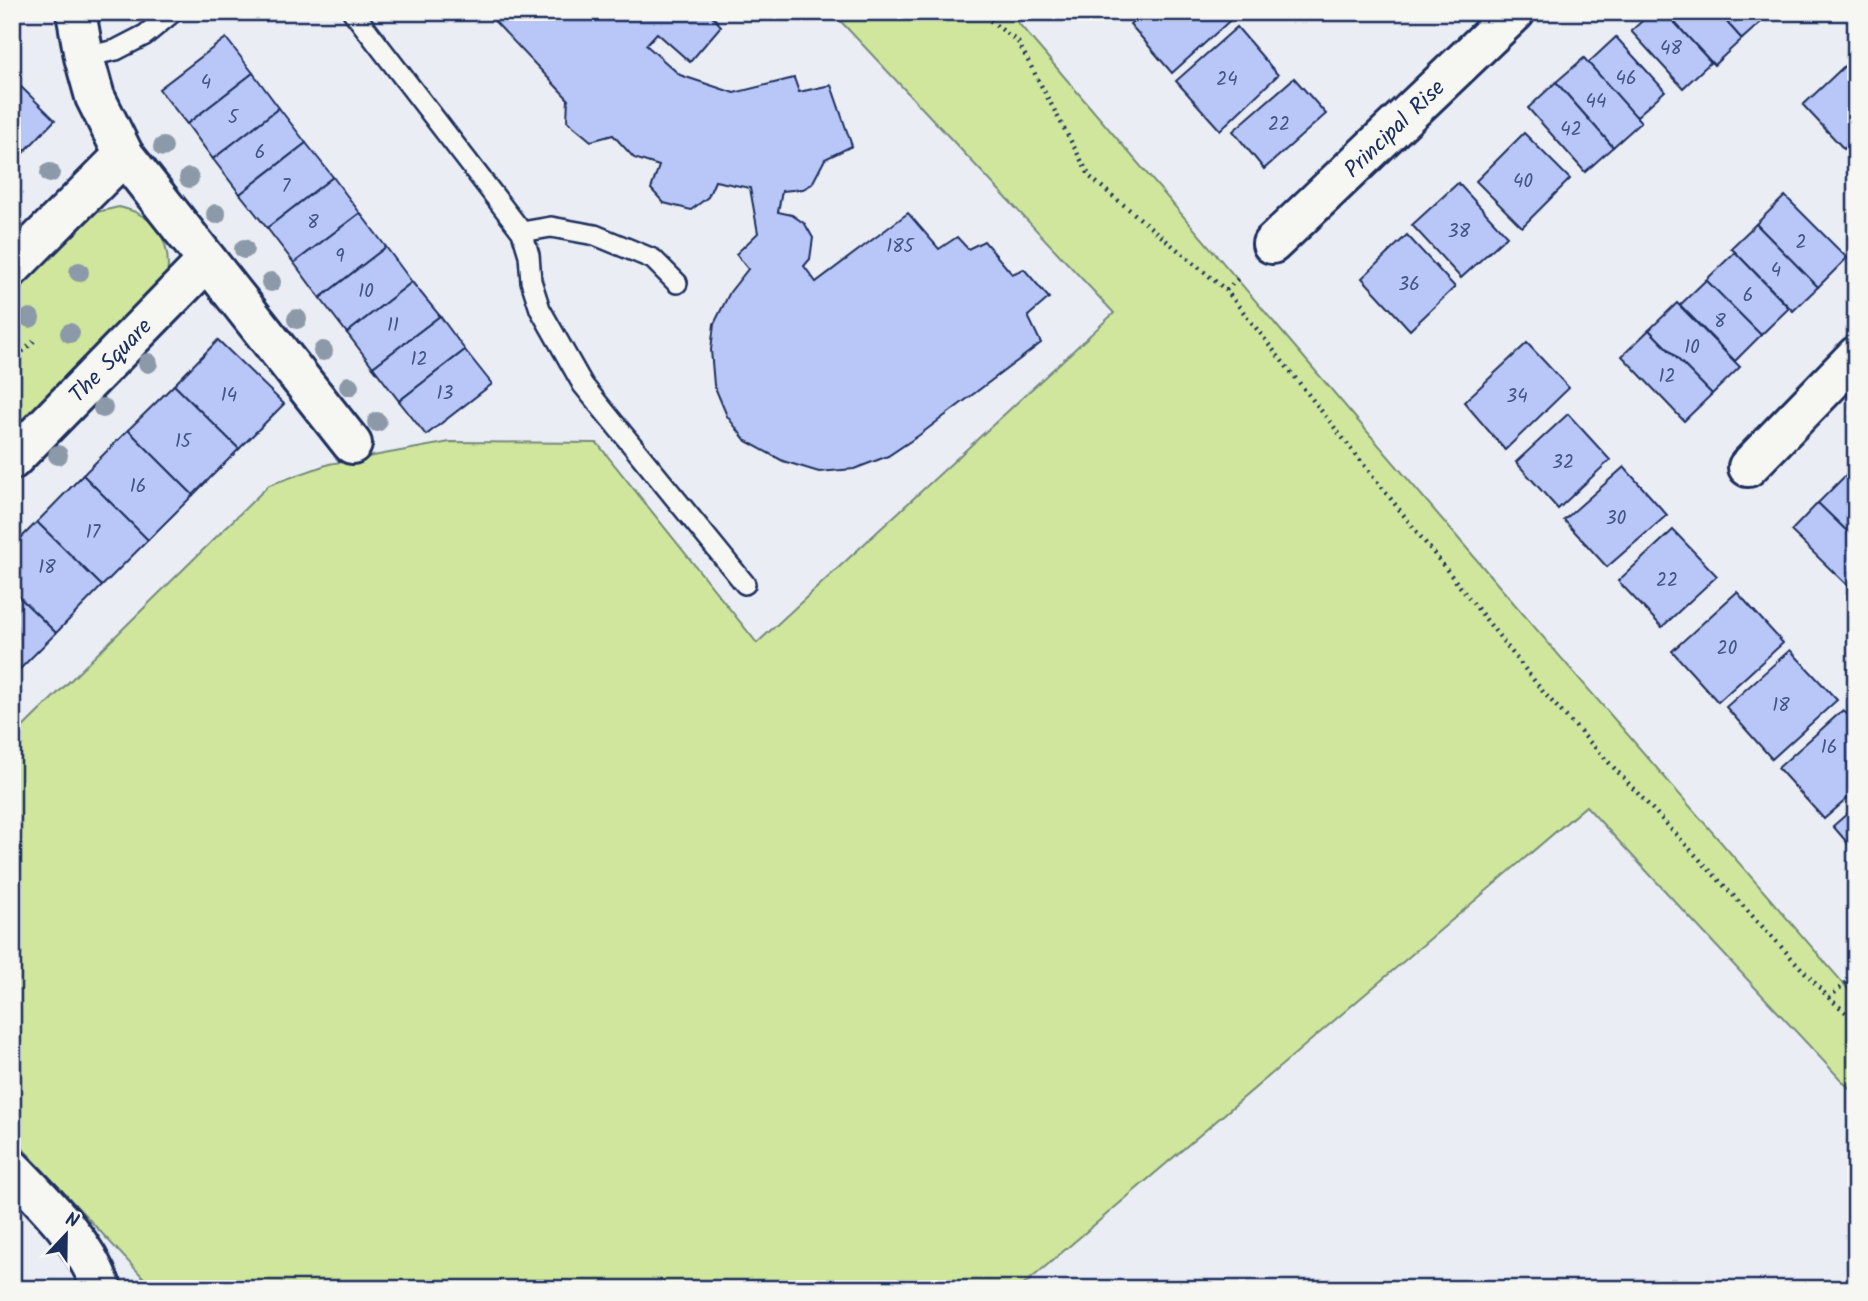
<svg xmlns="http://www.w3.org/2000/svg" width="1868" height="1301" font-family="Kalam,sans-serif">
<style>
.green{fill:#cfe69c;stroke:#758a7d;stroke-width:2}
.building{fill:#b8c7f8;stroke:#1b2f5e;stroke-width:2}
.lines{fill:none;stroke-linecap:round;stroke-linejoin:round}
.service-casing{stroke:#1b2f5e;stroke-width:24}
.minor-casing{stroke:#1b2f5e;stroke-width:44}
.path{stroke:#1b2f5e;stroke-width:4.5;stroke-dasharray:2 5;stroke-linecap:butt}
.service{stroke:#f6f6f2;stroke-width:19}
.minor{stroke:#f6f6f2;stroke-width:38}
.tree{fill:#8c99a8}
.labels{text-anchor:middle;stroke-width:5;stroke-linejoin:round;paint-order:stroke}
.number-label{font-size:19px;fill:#425584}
.street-label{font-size:23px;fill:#1b2f5e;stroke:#f6f6f2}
</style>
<rect width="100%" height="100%" fill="#eaedf3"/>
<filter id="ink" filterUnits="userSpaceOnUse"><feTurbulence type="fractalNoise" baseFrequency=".0143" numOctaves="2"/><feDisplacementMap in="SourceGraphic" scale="14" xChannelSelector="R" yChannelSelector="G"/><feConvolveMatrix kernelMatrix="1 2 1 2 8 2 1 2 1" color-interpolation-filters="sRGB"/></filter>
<g filter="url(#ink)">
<g class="green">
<polygon points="832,12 1009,12 1505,593 1856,998 1856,1096 1586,806 1019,1289 154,1289 12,1137 12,738 269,485 329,464 450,442 597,443 757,643 1114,313"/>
<path d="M119 207C156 215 172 240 167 278L12 437V295L97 212Z"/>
</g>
<g class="building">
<polygon points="486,12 709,12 721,26 690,62 657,33 646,45 680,75 734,93 794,78 799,92 831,85 852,146 825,159 812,184 803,189 782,191 778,212 792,215 805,224 813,238 810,259 804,266 816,282 908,213 939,249 957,237 968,249 984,241 1012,274 1024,269 1049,298 1028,316 1041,343 918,436 888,456 854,469 819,472 783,461 746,441 727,416 714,385 711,350 714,324 730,292 748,269 736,254 758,233 750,188 715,181 708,197 691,210 664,203 651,189 659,166 634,158 613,135 591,141 567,121 568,99"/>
<polygon points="1143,12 1235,12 1237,14 1172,73 1130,24"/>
<polygon points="1652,12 1665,12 1711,62 1683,88 1631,31"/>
<polygon points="1665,12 1718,12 1742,39 1714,65"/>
<polygon points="1718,12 1766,12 1769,15 1742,39"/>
<polygon points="1237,27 1278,75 1220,130 1176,81"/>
<polygon points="1616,37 1665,91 1636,117 1588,63"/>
<polygon points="226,38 253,73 187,124 159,89"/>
<polygon points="1584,58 1641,122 1613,147 1556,82"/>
<polygon points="1853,58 1856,61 1856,138 1844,149 1803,105"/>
<polygon points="253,73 279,108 213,159 187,124"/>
<polygon points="12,78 55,120 25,151 12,139"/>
<polygon points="1294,78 1326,114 1264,169 1233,131"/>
<polygon points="1556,82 1613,147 1585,172 1528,108"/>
<polygon points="279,108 306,143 240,194 213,159"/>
<polygon points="1524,133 1570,179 1522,227 1476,181"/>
<polygon points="12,139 25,151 12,164"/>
<polygon points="306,143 333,177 267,228 240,194"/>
<polygon points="333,177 360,213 294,263 267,228"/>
<polygon points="1458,183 1507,236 1461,278 1412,225"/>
<polygon points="1785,196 1847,258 1818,287 1756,224"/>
<polygon points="360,213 386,247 320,298 294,263"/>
<polygon points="1756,224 1818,287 1793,311 1731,248"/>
<polygon points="1407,235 1455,287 1410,330 1362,278"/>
<polygon points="386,247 412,282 347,333 320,298"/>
<polygon points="1735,252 1789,308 1761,335 1706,280"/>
<polygon points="1706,280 1761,335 1735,361 1680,305"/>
<polygon points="412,282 440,316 373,367 347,333"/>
<polygon points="1677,303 1740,367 1712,394 1649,330"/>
<polygon points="440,316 465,350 399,401 373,367"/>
<polygon points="1649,330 1712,394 1684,421 1622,356"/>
<polygon points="218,340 284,404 239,449 174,385"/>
<polygon points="1527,343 1569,388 1505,450 1464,402"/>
<polygon points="465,350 492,384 426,435 399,401"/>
<polygon points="174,385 239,449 193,495 128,430"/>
<polygon points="1568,414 1610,460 1558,509 1516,462"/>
<polygon points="128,430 193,495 148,540 83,475"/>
<polygon points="1624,467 1667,515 1607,567 1564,520"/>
<polygon points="83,475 148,540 102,586 37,522"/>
<polygon points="1845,476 1856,486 1856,540 1818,503"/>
<polygon points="1818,503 1856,540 1855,593 1791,531"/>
<polygon points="37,522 102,586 56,633 12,590 12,547"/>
<polygon points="1673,530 1717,576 1662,627 1618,581"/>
<polygon points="12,590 56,633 12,677"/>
<polygon points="1737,592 1783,643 1718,702 1672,651"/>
<polygon points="1790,650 1837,700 1772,759 1726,707"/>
<polygon points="1843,710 1856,724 1856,791 1824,819 1778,768"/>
<polygon points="1856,806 1856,853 1833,826"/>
</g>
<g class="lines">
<defs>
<g id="service">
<polyline points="353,12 522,232 529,255 531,281 540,309 583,385 745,584"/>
<polyline points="84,57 116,50 145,35 173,12"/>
<polyline points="522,232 551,227 595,235 653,259 677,283"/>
</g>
<g id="minor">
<polyline points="76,12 84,57 95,97 124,155 352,444"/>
<polyline points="1272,244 1515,12"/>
<polyline points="12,267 124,155"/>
<polyline points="12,460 207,261"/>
<polyline points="1748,467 1856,356"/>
<path d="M12 1169C46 1204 85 1241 102 1289"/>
</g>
</defs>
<use href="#service" class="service-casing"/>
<use href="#minor" class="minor-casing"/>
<g class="path">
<polyline points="979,12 1018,42 1090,177 1226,290 1544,693 1829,998 1856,1021"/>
<polyline points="1226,290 1241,276"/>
<polyline points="12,361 34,341"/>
<polyline points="1829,998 1856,973"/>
</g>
<use href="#service" class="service"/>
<use href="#minor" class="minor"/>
</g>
<g class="tree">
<circle cx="163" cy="147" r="10"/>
<circle cx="50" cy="173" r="10"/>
<circle cx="189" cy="178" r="10"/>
<circle cx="216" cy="214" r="10"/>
<circle cx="244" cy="249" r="10"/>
<circle cx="79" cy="272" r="10"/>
<circle cx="271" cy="282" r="10"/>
<circle cx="30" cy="318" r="10"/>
<circle cx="297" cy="319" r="10"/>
<circle cx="70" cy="333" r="10"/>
<circle cx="323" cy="351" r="10"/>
<circle cx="148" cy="363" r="10"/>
<circle cx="349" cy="386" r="10"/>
<circle cx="103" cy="408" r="10"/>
<circle cx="377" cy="422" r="10"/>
<circle cx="58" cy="455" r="10"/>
</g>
</g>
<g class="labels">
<g class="number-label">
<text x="1671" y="54">48</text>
<text x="1626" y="84">46</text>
<text x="1227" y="85">24</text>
<text x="206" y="88">4</text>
<text x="1596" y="107">44</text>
<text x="233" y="123">5</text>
<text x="1279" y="130">22</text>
<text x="1571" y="135">42</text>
<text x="260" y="158">6</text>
<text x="1523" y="187">40</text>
<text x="286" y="192">7</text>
<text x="313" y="228">8</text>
<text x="1459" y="237">38</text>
<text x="1801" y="248">2</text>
<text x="900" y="252">185</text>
<text x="340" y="262">9</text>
<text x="1776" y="276">4</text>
<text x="1409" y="290">36</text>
<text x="366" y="297">10</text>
<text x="1748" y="301">6</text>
<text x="1720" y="327">8</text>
<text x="393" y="331">11</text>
<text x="1692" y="353">10</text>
<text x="419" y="365">12</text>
<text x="1667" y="382">12</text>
<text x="445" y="399">13</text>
<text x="229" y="401">14</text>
<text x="1517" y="402">34</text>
<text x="183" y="447">15</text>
<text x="1563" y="468">32</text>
<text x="138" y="492">16</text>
<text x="1616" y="524">30</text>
<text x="93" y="538">17</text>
<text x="47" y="573">18</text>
<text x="1667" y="586">22</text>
<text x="1727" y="654">20</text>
<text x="1781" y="711">18</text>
<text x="1829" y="753">16</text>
</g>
<g class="street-label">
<text transform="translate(1394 128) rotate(-44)" y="8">Principal Rise</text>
<text transform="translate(110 360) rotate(-46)" y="8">The Square</text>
</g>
</g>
<rect width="1868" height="1301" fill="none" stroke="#f6f6f2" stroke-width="42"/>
<rect x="21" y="21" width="1826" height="1259" fill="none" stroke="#1b2f5e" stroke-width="2.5" filter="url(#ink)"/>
<g transform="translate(66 1235) rotate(22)" stroke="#f6f6f2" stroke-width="5" paint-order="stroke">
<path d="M0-5L12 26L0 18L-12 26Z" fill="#1b2f5e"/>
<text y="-10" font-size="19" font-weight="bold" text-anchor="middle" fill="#1b2f5e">N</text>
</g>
</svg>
